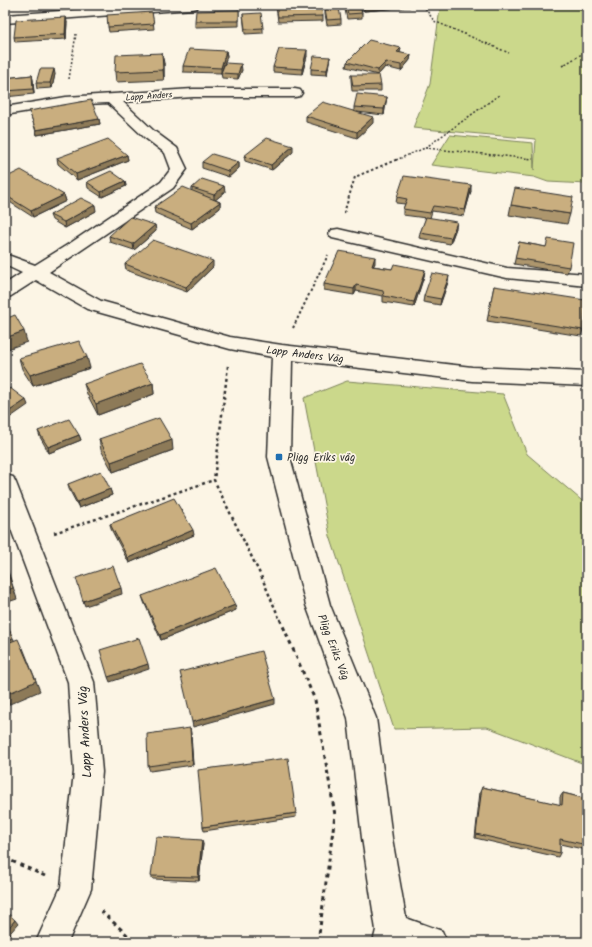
<svg xmlns="http://www.w3.org/2000/svg" width="592" height="947" font-family="Kalam,sans-serif">
<style>
.green{fill:#cbd88b;stroke:#7b825b}
.lines{fill:none;stroke-linecap:round;stroke-linejoin:round}
.street-casing{stroke:#2b2b2b;stroke-width:3}
.path-far3{stroke:#2b2b2b;stroke-width:1.5;stroke-dasharray:2 2;stroke-linecap:butt}
.path-far2{stroke:#2b2b2b;stroke-width:2;stroke-dasharray:2.5 2.5;stroke-linecap:butt}
.path-far1{stroke:#2b2b2b;stroke-width:2.5;stroke-dasharray:3 3;stroke-linecap:butt}
.path{stroke:#2b2b2b;stroke-width:3;stroke-dasharray:4 4;stroke-linecap:butt}
.street{fill:#fcf5e5;fill-rule:evenodd}
.wall{fill:#ad966d;stroke:#2b2b2b}
.shaded-wall{fill:#8d7a59;stroke:#2b2b2b}
.building{fill:#c9ae7f;stroke:#2b2b2b}
.poi-dot{fill:#1f6fb2;stroke:#fcf5e5;stroke-width:1.5}
.labels{text-anchor:middle;stroke-width:3.5;stroke-linejoin:round;paint-order:stroke}
.far-street-label{font-size:9px;fill:#2b2b2b;stroke:#fcf5e5}
.street-label{font-size:11px;fill:#2b2b2b;stroke:#fcf5e5}
.poi-label{font-size:11px;fill:#2b2b2b;stroke:#fcf5e5;text-anchor:start}
.near-street-label{font-size:13px;fill:#2b2b2b;stroke:#fcf5e5}
</style>
<rect width="100%" height="100%" fill="#fcf5e5"/>
<filter id="ink" filterUnits="userSpaceOnUse"><feTurbulence type="fractalNoise" baseFrequency=".025" numOctaves="2"/><feDisplacementMap in="SourceGraphic" scale="8" xChannelSelector="R" yChannelSelector="G"/><feConvolveMatrix kernelMatrix="1 2 1 2 8 2 1 2 1" color-interpolation-filters="sRGB"/></filter>
<g filter="url(#ink)">
<g class="green">
<polygon points="511,5 587,5 587,168 583,172 587,184 548,182 534,177 431,165 450,135 533,143 534,170 536,139 413,128 430,84 440,8 511,7"/>
<polygon points="347,381 503,394 527,454 587,505 587,765 487,727 394,729 330,536 304,398"/>
</g>
<g class="lines">
<defs>
<g id="street">
<polygon points="143,5 199,5 197,8 193,9 5,23 5,15"/>
<polygon points="193,89 295,89 300,90 302,93 300,96 295,97 193,97 123,102 154,131 177,148 187,169 173,188 49,272 101,301 230,337 282,345 472,367 587,372 587,386 472,381 292,360 290,457 330,605 376,718 392,838 406,918 442,931 447,942 373,942 376,930 362,838 348,718 306,605 268,457 272,357 230,349 87,309 36,280 11,296 5,298 5,284 22,273 5,265 5,254 35,265 72,242 161,182 171,169 165,153 144,137 108,103 66,105 5,115 5,107 66,97"/>
<polygon points="338,229 507,268 587,274 587,286 507,278 332,238 329,234 332,230"/>
<polygon points="5,475 13,477 16,483 94,682 102,772 91,889 68,942 36,942 61,887 74,772 68,682 5,513"/>
</g>
</defs>
<use href="#street" class="street-casing"/>
<g class="path-far3">
<polyline points="423,5 434,21 509,53"/>
<polyline points="562,66 587,51"/>
<polyline points="69,79 76,34"/>
<polyline points="425,148 533,159"/>
<polyline points="396,160 425,148 499,95"/>
</g>
<g class="path-far2">
<polyline points="344,213 355,177 398,159"/>
<polyline points="293,328 328,255"/>
</g>
<g class="path-far1">
<polyline points="228,366 214,480 262,578 280,620"/>
<polyline points="54,533 214,480"/>
</g>
<g class="path">
<polyline points="280,619 315,700 335,815 318,942"/>
<polyline points="5,858 45,876"/>
<polyline points="101,911 135,942"/>
</g>
<use href="#street" class="street"/>
</g>
<g class="wall">
<polygon points="276,5 323,16 323,21 278,22"/>
<polygon points="344,5 360,5 362,13 362,18 347,19"/>
<polygon points="360,5 411,5 410,7 364,11"/>
<polygon points="325,9 341,19 341,24 327,25 325,14"/>
<polygon points="239,10 239,26 195,27 195,21"/>
<polygon points="152,12 154,29 109,32 108,27"/>
<polygon points="243,14 263,28 263,33 245,34"/>
<polygon points="67,22 66,39 15,42 14,37"/>
<polygon points="226,51 227,56 221,73 183,72 183,66"/>
<polygon points="400,53 411,55 410,60 401,71 385,67 378,75 346,67 347,62"/>
<polygon points="307,56 302,74 273,72 273,67"/>
<polygon points="330,57 329,62 327,75 311,74 311,69"/>
<polygon points="164,63 164,80 116,82 115,72"/>
<polygon points="242,70 238,79 222,78 221,73"/>
<polygon points="55,74 52,88 37,89 36,83"/>
<polygon points="32,75 33,80 34,94 5,97 5,78"/>
<polygon points="351,75 381,85 381,91 352,91 351,80"/>
<polygon points="387,97 386,102 384,115 357,112 373,123 357,138 306,122 306,116 354,111 354,107"/>
<polygon points="29,111 99,119 100,124 37,135 31,116"/>
<polygon points="293,152 272,170 245,161 244,156"/>
<polygon points="127,155 128,160 77,180 58,164 57,158"/>
<polygon points="202,162 239,162 239,168 229,177 202,168"/>
<polygon points="5,178 64,195 66,201 33,217 5,199"/>
<polygon points="125,181 126,186 102,197 88,188 87,182"/>
<polygon points="224,186 225,192 215,200 220,202 220,208 192,229 155,213 154,207 192,190 192,188"/>
<polygon points="471,191 464,216 432,211 430,218 456,228 450,244 419,238 420,233 426,218 403,215 403,209 405,204 396,203 397,197"/>
<polygon points="511,205 570,214 567,224 509,215"/>
<polygon points="96,211 65,228 52,220 50,215"/>
<polygon points="155,225 156,231 134,250 110,242 109,236"/>
<polygon points="519,242 546,247 569,267 567,273 514,264"/>
<polygon points="375,263 373,266 392,269 425,270 424,276 414,307 383,302 383,296 356,291 354,295 324,290 324,284"/>
<polygon points="125,264 213,267 187,292 126,270"/>
<polygon points="448,282 440,305 423,302 424,296"/>
<polygon points="494,286 583,330 581,336 487,321"/>
<polygon points="19,358 90,368 33,386 22,369"/>
<polygon points="153,383 154,394 98,415 87,394 84,384"/>
<polygon points="38,431 79,435 81,440 49,453 40,437"/>
<polygon points="99,439 173,450 113,472 101,450"/>
<polygon points="68,484 110,489 112,495 79,508 69,489"/>
<polygon points="110,524 194,535 129,563 111,529"/>
<polygon points="142,596 235,605 236,610 161,640 144,602"/>
<polygon points="190,728 193,765 150,771 148,766"/>
<polygon points="482,787 560,805 560,797 563,793 587,799 587,850 560,844 560,853 558,857 475,838 480,792"/>
<polygon points="296,813 296,817 204,831 203,827"/>
<polygon points="203,844 199,881 153,879 151,876"/>
</g>
<g class="shaded-wall">
<polygon points="375,5 411,5 410,7 364,11 364,6"/>
<polygon points="66,17 67,22 66,39 65,34"/>
<polygon points="401,48 400,53 397,52"/>
<polygon points="307,50 307,56 302,74 302,69"/>
<polygon points="226,51 227,56 221,73 221,68"/>
<polygon points="162,53 164,63 164,80 163,70"/>
<polygon points="411,55 410,60 401,71 401,65"/>
<polygon points="330,57 329,62 327,75 327,70"/>
<polygon points="386,62 385,67 378,75 378,70"/>
<polygon points="241,64 242,70 238,79 238,74"/>
<polygon points="54,69 55,74 52,88 50,83"/>
<polygon points="32,75 33,80 34,94 33,89"/>
<polygon points="387,97 386,102 384,115 384,109"/>
<polygon points="373,117 373,123 357,138 357,132"/>
<polygon points="99,119 100,124 37,135 36,130"/>
<polygon points="293,146 293,152 272,170 271,165"/>
<polygon points="127,155 128,160 77,180 76,174"/>
<polygon points="239,162 239,168 229,177 228,171"/>
<polygon points="125,181 126,186 102,197 101,192"/>
<polygon points="471,185 471,191 464,216 465,210"/>
<polygon points="224,186 225,192 214,201 214,195"/>
<polygon points="64,195 66,201 33,217 31,211"/>
<polygon points="220,202 220,208 192,229 191,223"/>
<polygon points="95,205 96,211 65,228 64,222"/>
<polygon points="457,222 456,228 450,244 451,238"/>
<polygon points="155,225 156,231 134,250 133,244"/>
<polygon points="375,257 375,263 371,271 372,266"/>
<polygon points="213,261 213,267 187,292 186,287"/>
<polygon points="425,270 424,276 414,307 414,302"/>
<polygon points="449,276 448,282 440,305 441,299"/>
<polygon points="356,285 356,291 354,295 354,289"/>
<polygon points="24,331 27,342 5,350 5,338"/>
<polygon points="87,357 90,368 33,386 30,375"/>
<polygon points="153,383 154,394 98,415 96,404"/>
<polygon points="26,400 28,405 5,421 5,414"/>
<polygon points="79,435 81,440 49,453 48,447"/>
<polygon points="172,440 173,450 113,472 111,462"/>
<polygon points="110,489 112,495 79,508 77,502"/>
<polygon points="193,530 194,535 129,563 128,558"/>
<polygon points="5,562 17,599 5,603"/>
<polygon points="121,588 122,594 85,606 83,601"/>
<polygon points="235,605 236,610 161,640 160,635"/>
<polygon points="13,638 16,643 5,648 5,642"/>
<polygon points="23,648 40,691 5,706 5,695"/>
<polygon points="148,664 149,669 110,682 108,677"/>
<polygon points="275,699 275,704 193,727 192,722"/>
<polygon points="190,728 191,733 193,765 192,760"/>
<polygon points="202,840 203,844 199,881 198,877"/>
<polygon points="15,920 18,924 5,939 5,932"/>
</g>
<g class="building">
<polygon points="276,5 321,5 323,16 278,17"/>
<polygon points="346,5 360,5 362,13 348,14"/>
<polygon points="363,5 375,5 364,6"/>
<polygon points="339,8 341,19 327,20 325,9"/>
<polygon points="239,10 239,21 195,21 196,11"/>
<polygon points="152,12 154,24 108,27 107,15"/>
<polygon points="261,13 263,28 245,29 243,14"/>
<polygon points="66,17 65,34 14,37 16,20"/>
<polygon points="369,40 401,48 397,52 411,55 401,65 386,62 378,70 347,62"/>
<polygon points="189,49 226,51 221,68 183,66"/>
<polygon points="279,49 307,50 302,69 273,67"/>
<polygon points="162,53 163,70 115,72 116,55"/>
<polygon points="314,56 330,57 327,70 311,69"/>
<polygon points="225,63 241,64 238,74 221,73"/>
<polygon points="40,69 54,69 50,83 36,83"/>
<polygon points="32,75 33,89 5,91 5,78"/>
<polygon points="351,75 379,75 381,85 353,86"/>
<polygon points="357,94 387,97 384,109 354,107"/>
<polygon points="91,100 99,119 36,130 29,111"/>
<polygon points="323,102 373,117 357,132 306,116"/>
<polygon points="267,138 293,146 271,165 244,156"/>
<polygon points="108,139 127,155 76,174 57,158"/>
<polygon points="212,154 239,162 228,171 202,162"/>
<polygon points="21,170 64,195 31,211 5,195 5,178"/>
<polygon points="111,171 125,181 101,192 87,182"/>
<polygon points="404,176 471,185 465,210 433,206 430,213 403,209 407,199 397,197"/>
<polygon points="202,179 224,186 214,195 192,188"/>
<polygon points="183,187 220,202 191,223 154,207"/>
<polygon points="515,188 573,197 570,214 511,205"/>
<polygon points="81,198 95,205 64,222 50,215"/>
<polygon points="130,217 155,225 133,244 109,236"/>
<polygon points="426,217 457,222 451,238 420,233"/>
<polygon points="548,239 573,243 569,267 515,258 519,242 546,247"/>
<polygon points="153,240 213,261 186,287 125,264"/>
<polygon points="339,251 375,257 372,266 392,269 394,264 425,270 414,302 384,296 383,291 356,285 354,289 324,284"/>
<polygon points="432,273 449,276 441,299 424,296"/>
<polygon points="494,286 585,300 583,330 488,315"/>
<polygon points="15,315 24,331 5,338 5,319"/>
<polygon points="79,341 87,357 30,375 19,358"/>
<polygon points="140,364 153,383 96,404 84,384"/>
<polygon points="10,388 26,400 5,414 5,392"/>
<polygon points="159,418 172,440 111,462 99,439"/>
<polygon points="69,419 79,435 48,447 38,431"/>
<polygon points="101,471 110,489 77,502 68,484"/>
<polygon points="174,498 193,530 128,558 110,524"/>
<polygon points="5,565 13,588 5,591"/>
<polygon points="113,566 121,588 83,601 76,578"/>
<polygon points="216,568 235,605 160,635 142,596"/>
<polygon points="5,620 13,638 5,642"/>
<polygon points="139,638 148,664 108,677 100,650"/>
<polygon points="18,639 36,681 5,695 5,644"/>
<polygon points="261,651 275,699 192,722 180,672"/>
<polygon points="190,728 192,760 148,766 147,734"/>
<polygon points="288,758 296,813 203,827 198,770"/>
<polygon points="482,787 562,805 563,793 587,799 587,845 560,839 560,853 476,834"/>
<polygon points="156,837 202,840 198,877 151,876"/>
<polygon points="5,911 15,920 5,932"/>
</g>
</g>
<rect class="poi-dot" x="275" y="453" width="8" height="8" rx="2"/>
<g class="labels">
<g class="far-street-label">
<text transform="translate(149 96) rotate(-4)" y="3">Lapp Anders</text>
</g>
<g class="street-label">
<text transform="translate(305 354) rotate(7)" y="4">Lapp Anders Väg</text>
<text transform="translate(334 647) rotate(69)" y="4">Pligg Eriks Väg</text>
</g>
<g class="poi-label">
<text x="287" y="461">Pligg Eriks väg</text>
</g>
<g class="near-street-label">
<text transform="translate(84 732) rotate(-93)" y="5">Lapp Anders Väg</text>
</g>
</g>
<rect width="592" height="947" fill="none" stroke="#fcf5e5" stroke-width="20"/>
<rect x="10" y="10" width="572" height="927" fill="none" stroke="#2b2b2b" stroke-width="1.5" filter="url(#ink)"/>
</svg>
